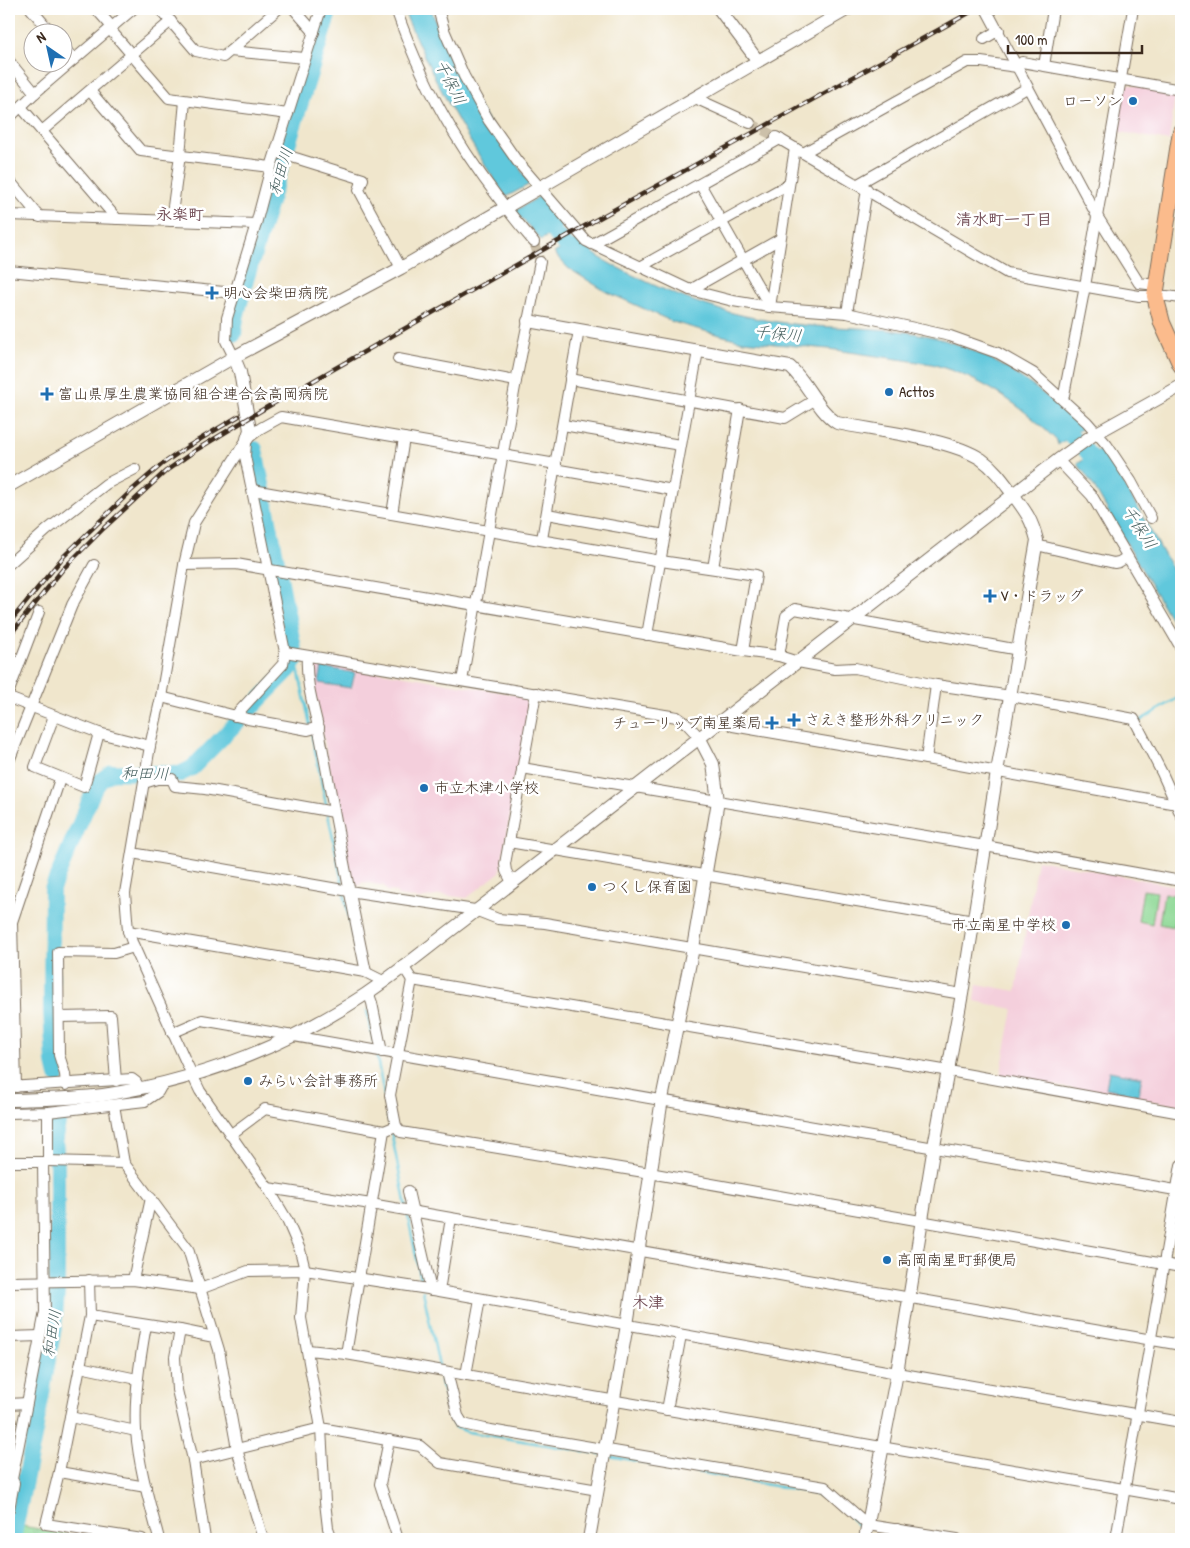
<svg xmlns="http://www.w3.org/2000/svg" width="1190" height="1548" font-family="'Patrick Hand','Klee One',sans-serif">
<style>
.built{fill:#f4cfdc}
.grass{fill:#8dd894;stroke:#648159}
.park{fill:url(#park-tufts);stroke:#648159}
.water{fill:#60c8dc;stroke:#4e797d}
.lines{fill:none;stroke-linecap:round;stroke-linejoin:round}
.stream{stroke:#60c8dc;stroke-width:2.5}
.river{stroke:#60c8dc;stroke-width:16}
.minor-tunnel{stroke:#ccc0a9;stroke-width:10;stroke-dasharray:10 5;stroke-linecap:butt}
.minor-casing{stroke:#7a6c5b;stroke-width:12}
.tertiary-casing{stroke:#7a6c5b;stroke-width:14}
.trunk-casing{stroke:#7a6c5b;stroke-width:18}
.minor{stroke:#fff;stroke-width:10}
.tertiary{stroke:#fff;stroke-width:12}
.trunk{stroke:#fbbb8c;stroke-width:16}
.rail-casing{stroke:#3b2a1e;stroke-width:4.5}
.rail{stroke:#fff;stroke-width:2.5;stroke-dasharray:8;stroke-linecap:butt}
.poi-dot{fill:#1f6fb2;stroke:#fff;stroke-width:2}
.labels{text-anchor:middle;stroke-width:5;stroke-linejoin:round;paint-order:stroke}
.poi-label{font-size:15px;fill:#3b2a1e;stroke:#fff;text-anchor:start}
.water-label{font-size:16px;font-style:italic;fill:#486160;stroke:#fff}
.neighbourhood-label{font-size:16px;font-weight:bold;fill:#734f58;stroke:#fff}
</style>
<defs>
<pattern id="park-tufts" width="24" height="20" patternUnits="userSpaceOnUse" patternTransform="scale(1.25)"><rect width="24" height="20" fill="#8dd894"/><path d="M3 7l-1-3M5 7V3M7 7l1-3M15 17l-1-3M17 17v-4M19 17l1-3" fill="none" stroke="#7bba7f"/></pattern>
</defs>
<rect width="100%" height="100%" fill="#fff"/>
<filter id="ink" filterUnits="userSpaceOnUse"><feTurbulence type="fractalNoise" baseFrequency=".02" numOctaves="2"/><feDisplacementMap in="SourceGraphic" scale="10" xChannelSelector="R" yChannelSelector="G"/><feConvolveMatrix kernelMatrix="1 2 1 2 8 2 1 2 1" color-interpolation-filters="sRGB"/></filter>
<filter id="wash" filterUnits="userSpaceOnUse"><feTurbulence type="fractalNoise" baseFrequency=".0096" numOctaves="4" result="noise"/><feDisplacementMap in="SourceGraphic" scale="20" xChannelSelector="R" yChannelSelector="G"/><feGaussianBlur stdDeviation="1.12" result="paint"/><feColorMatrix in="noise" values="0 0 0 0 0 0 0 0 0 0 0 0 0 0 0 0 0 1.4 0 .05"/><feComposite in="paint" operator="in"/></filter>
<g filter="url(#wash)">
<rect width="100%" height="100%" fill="#f0e6cc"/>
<g class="built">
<polygon points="1124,84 1172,91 1175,96 1169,141 1115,131"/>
<polygon points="316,661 524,696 530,703 500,872 467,898 441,895 420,899 398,896 396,892 387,891 384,886 363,882 359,885 352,883 310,668"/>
<polygon points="1037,860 1181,887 1181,1106 1000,1077 1013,1009 975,1001 977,984 1016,991"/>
</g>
<g class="grass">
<polygon points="1143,890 1157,892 1152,924 1138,921"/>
<polygon points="1164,893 1178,896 1173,927 1159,924"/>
</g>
<polygon class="park" points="22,1526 97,1539 20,1539"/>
<g class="water">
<path d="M403 9H431L444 44 460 78 530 184 506 197C464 135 432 78 403 9Z"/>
<polygon points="540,196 565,225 541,240 515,211"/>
<path d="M578 239C593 257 620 269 641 279 690 303 740 318 793 324 844 330 894 325 944 340 1000 357 1040 390 1084 427L1058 445 1057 441C1019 403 983 379 932 364L829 349 743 341 701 330 673 322 605 291 568 268 554 253Z"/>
<polygon points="1103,447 1181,584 1181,637 1094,487 1084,472 1077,464"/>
<polygon points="322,667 355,673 351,688 319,683"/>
<polygon points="1109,1071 1142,1077 1138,1095 1106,1088"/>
</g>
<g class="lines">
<g class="stream">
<polyline points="296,659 310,725"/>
<polyline points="1138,722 1181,696"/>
<polyline points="311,731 327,809"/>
<polyline points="328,814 343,887"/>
<polyline points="344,893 359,968"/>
<polyline points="367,1011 375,1047"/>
<polyline points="376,1053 390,1126"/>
<polyline points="391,1131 406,1207"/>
<polyline points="407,1212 422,1285"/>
<polyline points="423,1291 439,1366"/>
<polyline points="440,1374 449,1417 455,1427 468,1432 601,1454"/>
<polyline points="609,1456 808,1492 831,1499"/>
<polyline points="847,1513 862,1530"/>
</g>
<g class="river">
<polyline points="538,215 581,262"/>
<polyline points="234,334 236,318 246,280 330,9"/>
<polyline points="1056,422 1084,448 1102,472"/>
<polyline points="57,1076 54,1063 51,1011 52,889 94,790 101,780 112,772 180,774 192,768 290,669 296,659 255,449"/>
<polyline points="13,1539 35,1432 54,1327 57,1293 57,1167 55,1137 58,1123"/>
</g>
</g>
</g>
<g filter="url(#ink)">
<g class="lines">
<g class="minor-tunnel">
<polyline points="750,123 776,137"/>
<polyline points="534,242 540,262"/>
</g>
<defs>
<g id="minor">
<polyline points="31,9 51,32"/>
<polyline points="96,9 112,27 113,33 169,98 288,114"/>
<polyline points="160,9 196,51 223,57 230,51 305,58"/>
<polyline points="294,9 314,32"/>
<path d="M396 9C427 99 472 170 534 242"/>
<polyline points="438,9 444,30 464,76 489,121 517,161 586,241 690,290 733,301 770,307 847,313 950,336 998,353 1033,373 1087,422 1107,445 1131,481 1151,518"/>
<polyline points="986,9 1097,216 1139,283 1156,285"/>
<polyline points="984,39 999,30"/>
<polyline points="62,46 74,59"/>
<polyline points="230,51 278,9"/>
<polyline points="9,61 35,93"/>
<polyline points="1044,66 1053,9"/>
<polyline points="90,91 141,151 271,167"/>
<polyline points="695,98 750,123"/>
<polyline points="21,107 117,219"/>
<polyline points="9,118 35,93 133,9"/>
<polyline points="42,131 171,21"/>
<polyline points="776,137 1007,273 1139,296 1167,296 1181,298"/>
<polyline points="276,152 363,179 359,190 401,268"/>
<polyline points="803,153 967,62 981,62 1017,67 1022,62 1181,90"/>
<polyline points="9,180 40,217"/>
<polyline points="700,184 770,307"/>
<polyline points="858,184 1027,88"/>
<polyline points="9,215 256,224"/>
<polyline points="171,221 180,155 185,101"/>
<polyline points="592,244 780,139"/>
<polyline points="640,267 789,184"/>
<polyline points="9,271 234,293"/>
<polyline points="690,290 780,239"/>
<polyline points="770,307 795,148"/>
<polyline points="847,313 867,189"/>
<polyline points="234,357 226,341 227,318 256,224 271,167 321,9"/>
<polyline points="398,359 516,381"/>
<polyline points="570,379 785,418 816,399"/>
<polyline points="1063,400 1085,286 1133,9"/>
<polyline points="563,425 680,445"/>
<polyline points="1058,460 1092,496 1181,648"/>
<polyline points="554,469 673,490"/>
<polyline points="253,490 661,561 756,575 743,651"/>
<polyline points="392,514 404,438"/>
<polyline points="547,514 665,535"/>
<polyline points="542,539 579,330"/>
<polyline points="1036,545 1114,563 1119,562 1127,557"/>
<polyline points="9,564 47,530 106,484 135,469"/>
<polyline points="184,565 236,564 743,651 779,656 798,662 835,669 855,668 936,685 1011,696 1134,719 1162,773 1181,815"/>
<polyline points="713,568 740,409"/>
<polyline points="647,635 698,351"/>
<polyline points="285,652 677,717 687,724 699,737"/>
<path d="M307 656C305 686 317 716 322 746 336 821 350 897 366 972"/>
<polyline points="779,656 786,616 795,609 1019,650"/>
<polyline points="462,681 516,381 540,262"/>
<polyline points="9,691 39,612"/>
<polyline points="161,697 248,719 308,730 319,727"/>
<polyline points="9,698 99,733 150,746"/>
<polyline points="54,716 35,767 84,787 99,733"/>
<polyline points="235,716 283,664 285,652 245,456 246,443"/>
<polyline points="725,718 733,726 926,759 1171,803 1181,798"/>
<polyline points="926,759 936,685"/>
<polyline points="9,761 72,605 94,565"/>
<polyline points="522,768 985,846 1181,881"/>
<polyline points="144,783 157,779 172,779 175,786 205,789 334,812"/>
<polyline points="509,842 974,921"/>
<polyline points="132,853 349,891 475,910 498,919 545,923 962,994"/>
<polyline points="512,882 506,871 505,864 536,693"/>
<polyline points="128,931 365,972 383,981"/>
<polyline points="403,966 412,980 949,1071 1181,1113"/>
<polyline points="412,980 390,1095 396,1126 401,1132 644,1172 1181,1267"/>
<polyline points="368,992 372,1003 382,1052"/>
<polyline points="59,1017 111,1016 116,1081"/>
<polyline points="172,1033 202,1020 1181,1191"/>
<polyline points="66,1085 65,1074 59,1055 58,952 114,953 134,947"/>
<polyline points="9,1087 132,1079 136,1082 139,1088"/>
<polyline points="16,1087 12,922 60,779"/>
<polyline points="114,1105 124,1163"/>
<polyline points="9,1113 48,1112 145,1101 158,1092 163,1083"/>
<polyline points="230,1135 265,1109 384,1131"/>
<polyline points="48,1161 124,1163 188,1249 219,1350 237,1449 263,1539"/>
<polyline points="9,1162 43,1162"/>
<polyline points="268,1188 371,1204 1181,1345"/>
<polyline points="408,1191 431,1290"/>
<polyline points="89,1280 90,1316"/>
<polyline points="133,1280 151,1198"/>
<polyline points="9,1282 133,1280 200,1289 248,1271 305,1270 428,1289 897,1373 1181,1422"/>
<polyline points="439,1291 451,1218"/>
<path d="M146 1325C140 1360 134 1395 136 1431 139 1468 150 1504 159 1539"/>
<polyline points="9,1337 40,1336"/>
<polyline points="308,1350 346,1354 1181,1499"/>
<polyline points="346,1354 384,1131 396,1126"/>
<polyline points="80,1367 137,1379"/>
<polyline points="447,1372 458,1416 463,1424 485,1429 825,1487 868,1525 957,1539"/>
<polyline points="466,1375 480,1299"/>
<polyline points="9,1404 27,1403"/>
<polyline points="667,1410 681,1335"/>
<polyline points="70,1417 136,1431"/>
<polyline points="389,1440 380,1484 398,1539"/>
<polyline points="193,1460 321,1428 420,1446 440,1463 598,1490"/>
<polyline points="59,1472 146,1487"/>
<polyline points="9,1509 14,1483 12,1479 45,1312 43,1162 48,1161 48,1112"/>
<polyline points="142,1539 46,1524 59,1472 90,1316 180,1330"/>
<polyline points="205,1539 193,1460 177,1390 175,1357 180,1330 214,1337"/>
<polyline points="332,1539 328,1528 325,1502 321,1428 301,1318 305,1270 300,1250 287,1220 268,1188 200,1091 186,1062 132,942 128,931 125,893 150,746 161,697 184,565 194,523 247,439 261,428 281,417 556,464"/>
<polyline points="895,1539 897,1529"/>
<polyline points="1116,1539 1181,1165"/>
</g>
<g id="tertiary">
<polyline points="719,9 758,61"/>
<path d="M528 321 790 367C808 383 817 410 837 423 876 431 949 438 981 459 994 468 1003 481 1012 493 1025 511 1031 517 1037 540L997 772 962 994 934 1146 897 1373 865 1539"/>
<polyline points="234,357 240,372 250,430 247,439"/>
<polyline points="9,486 234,357 401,268 848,9"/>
<path d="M9 1100C40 1099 72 1099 103 1095 197 1081 287 1046 366 994 399 972 431 945 463 921L1058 460 1093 435 1181 386"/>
<polyline points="589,1539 627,1325 662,1099 693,948 718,801 713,764 699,737"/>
</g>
<polyline id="trunk" points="1181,131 1155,296 1162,323 1181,365"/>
</defs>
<use href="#minor" class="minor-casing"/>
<use href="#tertiary" class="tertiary-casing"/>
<use href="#trunk" class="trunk-casing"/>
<use href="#minor" class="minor"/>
<use href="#tertiary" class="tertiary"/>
<use href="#trunk" class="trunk"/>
<defs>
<g id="rail">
<polyline points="9,623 64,556 132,490 161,465 187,447 239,416"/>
<polyline points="9,636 63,569 104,528 166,471 196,450 262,410 583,227 976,9"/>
</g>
</defs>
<use href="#rail" class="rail-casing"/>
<use href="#rail" class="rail"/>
</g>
</g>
<g class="poi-dot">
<circle cx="1133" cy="101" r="5"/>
<path d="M209.5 285.5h5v5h5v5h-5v5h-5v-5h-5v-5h5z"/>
<circle cx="889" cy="392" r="5"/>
<path d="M44.5 386.5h5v5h5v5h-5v5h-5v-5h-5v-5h5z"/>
<path d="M987.5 588.5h5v5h5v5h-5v5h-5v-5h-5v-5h5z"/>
<path d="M791.5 712.5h5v5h5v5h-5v5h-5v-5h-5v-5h5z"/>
<path d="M769.5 715.5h5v5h5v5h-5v5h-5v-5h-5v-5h5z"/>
<circle cx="424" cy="788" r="5"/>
<circle cx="592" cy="887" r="5"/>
<circle cx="1066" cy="925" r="5"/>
<circle cx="248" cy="1081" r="5"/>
<circle cx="887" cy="1260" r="5"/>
</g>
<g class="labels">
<g class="poi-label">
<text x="1123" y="106" text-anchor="end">ローソン</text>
<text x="223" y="298">明心会柴田病院</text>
<text x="899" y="397">Acttos</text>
<text x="58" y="399">富山県厚生農業協同組合連合会高岡病院</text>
<text x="1000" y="601">V・ドラッグ</text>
<text x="805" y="725">さえき整形外科クリニック</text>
<text x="762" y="728" text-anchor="end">チューリップ南星薬局</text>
<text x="434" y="793">市立木津小学校</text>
<text x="602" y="892">つくし保育園</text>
<text x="1056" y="930" text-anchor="end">市立南星中学校</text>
<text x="258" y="1086">みらい会計事務所</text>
<text x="897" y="1265">高岡南星町郵便局</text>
</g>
<g class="water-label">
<text transform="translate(451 82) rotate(63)" y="6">千保川</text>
<text transform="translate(280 171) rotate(-73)" y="6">和田川</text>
<text transform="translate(778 333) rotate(6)" y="6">千保川</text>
<text transform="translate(1140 527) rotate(57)" y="6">千保川</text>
<text transform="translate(145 773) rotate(1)" y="6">和田川</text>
<text transform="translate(51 1333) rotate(-81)" y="6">和田川</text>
</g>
<g class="neighbourhood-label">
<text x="180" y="220">永楽町</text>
<text x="1004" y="225">清水町一丁目</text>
<text x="648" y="1308">木津</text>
</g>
</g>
<rect width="1190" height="1548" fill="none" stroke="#fff" stroke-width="30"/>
<g transform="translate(48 48) rotate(326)"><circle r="24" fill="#ffffff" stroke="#b1aaa5"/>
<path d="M0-4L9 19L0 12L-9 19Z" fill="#1f6fb2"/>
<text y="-8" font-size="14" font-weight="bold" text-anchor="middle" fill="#3b2a1e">N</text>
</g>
<path d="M1008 45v8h134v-8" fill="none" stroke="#3b2a1e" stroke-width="2.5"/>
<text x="1015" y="45" font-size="15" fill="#3b2a1e" stroke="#ffffff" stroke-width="4" paint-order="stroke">100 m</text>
</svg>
